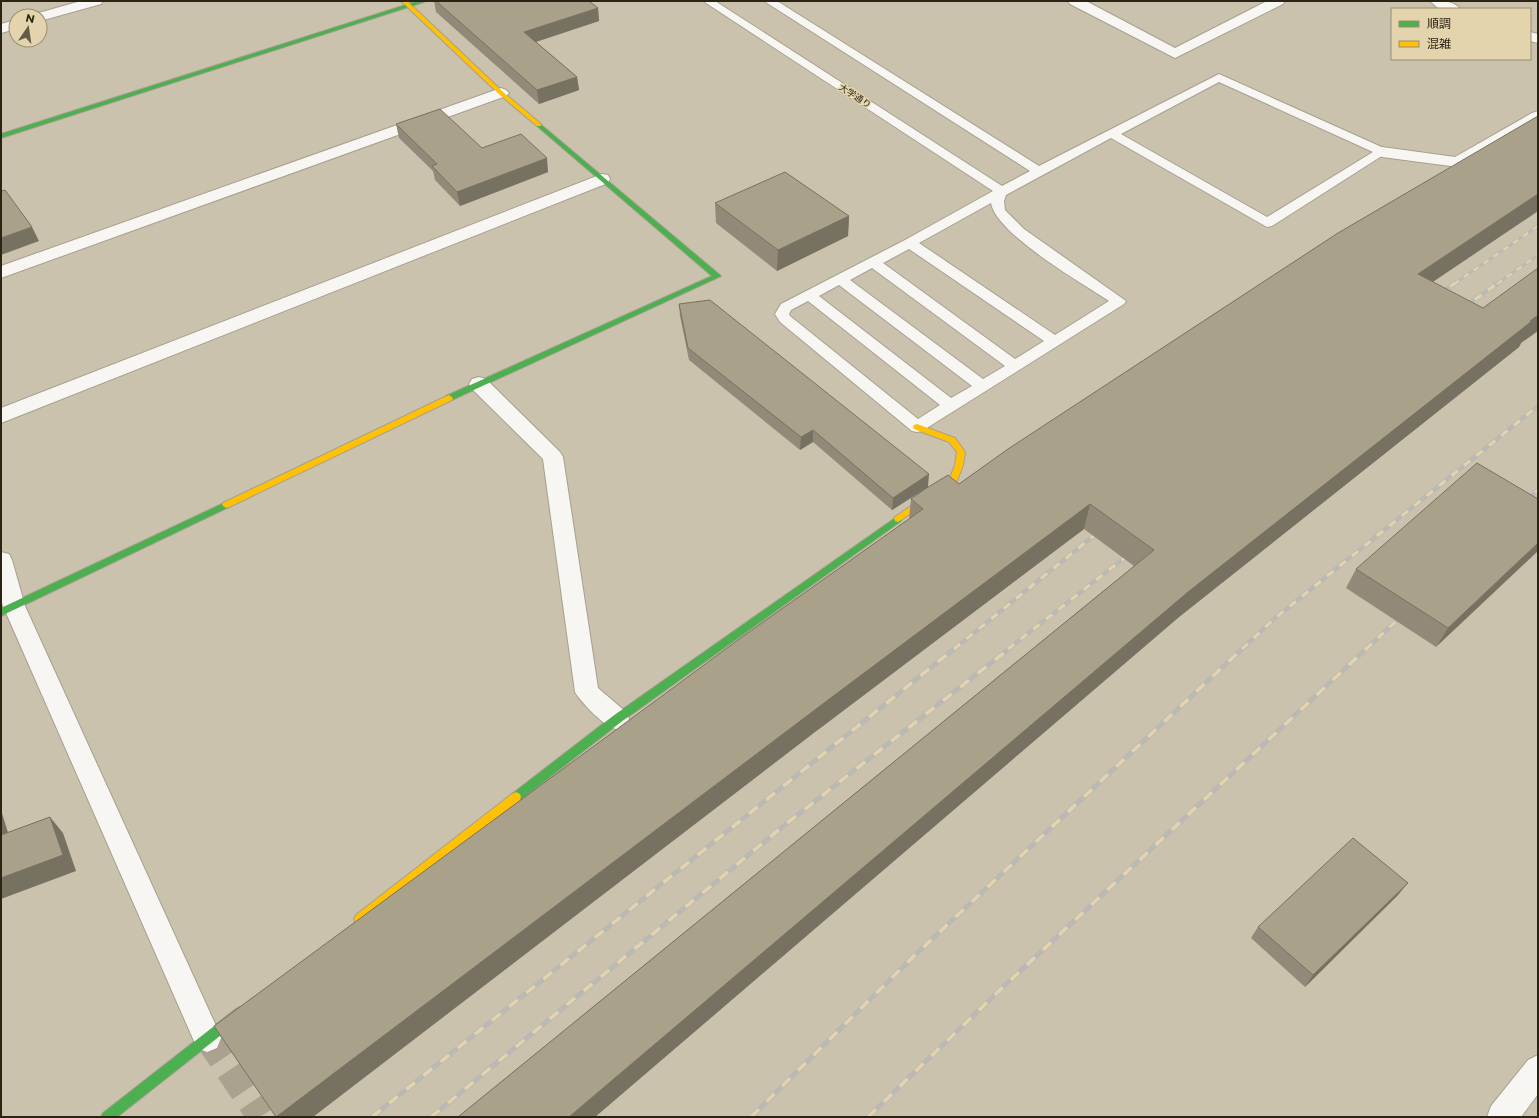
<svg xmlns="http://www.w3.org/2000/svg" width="1539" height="1118" font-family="Montserrat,'Noto Sans JP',sans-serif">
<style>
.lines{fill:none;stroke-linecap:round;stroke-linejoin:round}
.street-tunnel{stroke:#aaa28f;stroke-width:26;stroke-dasharray:26 13;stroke-linecap:butt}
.lane-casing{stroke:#a6a08f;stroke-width:2}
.street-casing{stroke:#a6a08f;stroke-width:2}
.fast-casing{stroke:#a6a08f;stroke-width:2}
.slow-casing{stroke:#a6a08f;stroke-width:2}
.lane{fill:#f7f6f3;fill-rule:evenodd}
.street{fill:#f7f6f3;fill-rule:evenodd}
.fast{fill:#4caf50;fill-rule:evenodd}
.slow{fill:#ffc107;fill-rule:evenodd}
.rail-far2-casing{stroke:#bbb9b3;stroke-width:3}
.rail-far1-casing{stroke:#bbb9b3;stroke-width:4.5}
.rail-casing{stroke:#bbb9b3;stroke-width:5}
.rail-far2{stroke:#e4d4ad;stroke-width:2;stroke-dasharray:6;stroke-linecap:butt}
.rail-far1{stroke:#e4d4ad;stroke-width:3;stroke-dasharray:8;stroke-linecap:butt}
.rail{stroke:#e4d4ad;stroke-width:3.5;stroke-dasharray:11;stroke-linecap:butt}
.wall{fill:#928a78}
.shaded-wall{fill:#777161}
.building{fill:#aaa18b;stroke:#777161}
.labels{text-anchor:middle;stroke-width:3;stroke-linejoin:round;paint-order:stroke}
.far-street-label{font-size:9px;fill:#2b2415;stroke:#e4d4ad}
</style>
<rect width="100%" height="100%" fill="#cac2ad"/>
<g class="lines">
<polyline class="street-tunnel" points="207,1038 260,1117"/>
<defs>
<path id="lane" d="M703 1H715L1002 186 1030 171 764 1H777L1039 166 1219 74 1386 149 1388 152 1272 226 1267 227 1111 138 1006 195 1004 201 1005 210 1024 229 1126 301 1124 304 922 431 917 432 912 431 780 322 775 314 781 304 905 240 993 191ZM1219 82 1373 152 1267 217 1121 134ZM991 203C996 234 1082 283 1109 301L1055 335 919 243ZM909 249 1044 341 1015 359 883 263ZM872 268 1005 366 983 379 850 280ZM839 285 972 386 951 398 819 296ZM808 301 940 405 918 419 790 316 789 314 791 310Z"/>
<g id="street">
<polygon points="81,1 103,1 101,4 40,21 40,16 34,16 35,14"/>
<polygon points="1068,1 1086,1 1175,48 1267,1 1285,1 1283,4 1175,58 1070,4"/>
<path d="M1430 1C1439 1 1454 0 1460 9H1439Z"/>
<polygon points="16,20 16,29 1,33 1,24"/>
<polygon points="1530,32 1538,34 1538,43 1530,41"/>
<polygon points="501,88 506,90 509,93 506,96 1,278 1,266"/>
<polygon points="1538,111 1538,123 1464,165 1458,167 1382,157 1376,155 1374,152 1376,149 1382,147 1455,157 1532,113"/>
<polygon points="602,174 608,175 610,179 608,183 1,423 1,408"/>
<path d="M479 377 486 379 560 452 563 457 598 688 626 712 629 719 626 726C623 727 619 729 617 729 606 729 580 701 575 692L543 459 472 389 469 384 472 379Z"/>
<polygon points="1,552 9,554 12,560 25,606 217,1028 221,1038 217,1048 207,1052 197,1048 3,606 1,600"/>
<polygon points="1538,1055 1538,1094 1521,1117 1487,1117 1491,1106 1528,1060"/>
</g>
<g id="fast">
<polygon points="418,1 424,2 1,138 1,134"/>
<polygon points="539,123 721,276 452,400 446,400 445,398 446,396 712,276 537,126 537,124"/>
<polygon points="226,502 230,505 229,507 1,616 1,608"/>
<polygon points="898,516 901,517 902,519 901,521 621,722 520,800 516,802 512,800 511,797 512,794 613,716"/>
<polygon points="240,1007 244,1009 246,1013 244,1017 117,1117 101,1117 103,1113 236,1009"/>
</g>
<g id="slow">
<polygon points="401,1 407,1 503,92 541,124 541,126 537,126 499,94"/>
<polygon points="449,395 453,398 452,400 229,507 226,508 222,505 223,503"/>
<polygon points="917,424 955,438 965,452 963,465 956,484 898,522 895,521 894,519 895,517 949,480 955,465 957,452 949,442 914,429 913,427 914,425"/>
<polygon points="516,792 520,794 521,797 520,800 364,923 360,924 356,923 354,919 356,915 512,794"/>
</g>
</defs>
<use href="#lane" class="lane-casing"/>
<use href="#street" class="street-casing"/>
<use href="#fast" class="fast-casing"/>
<use href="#slow" class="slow-casing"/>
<use href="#lane" class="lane"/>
<use href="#street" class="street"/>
<use href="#fast" class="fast"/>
<use href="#slow" class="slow"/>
<defs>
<g id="rail-far2">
<polyline points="1454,284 1538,226"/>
<polyline points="1497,284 1538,255"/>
</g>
<g id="rail-far1">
<polyline points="1437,296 1455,283"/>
<polyline points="1462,309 1498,283"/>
<polyline points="1523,503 1538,490"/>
<polyline points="954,649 1102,529"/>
<polyline points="1008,649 1132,552"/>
<polyline points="1242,649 1274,619 1538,406"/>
<polyline points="1366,649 1404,614"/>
</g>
<g id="rail">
<polyline points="372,1117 955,648"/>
<polyline points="431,1117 786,824 1010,648"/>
<polyline points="751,1117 915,955 1243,648"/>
<polyline points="868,1117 1001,989 1367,648"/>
</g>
</defs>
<use href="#rail-far2" class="rail-far2-casing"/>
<use href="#rail-far1" class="rail-far1-casing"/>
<use href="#rail" class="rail-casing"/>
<use href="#rail-far2" class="rail-far2"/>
<use href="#rail-far1" class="rail-far1"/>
<use href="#rail" class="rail"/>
</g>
<g class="wall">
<polygon points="434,1 589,1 598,8 599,21 536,42 577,77 579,90 539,104 436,12"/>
<polygon points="1538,116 1538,211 1433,282 1521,343 1519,347 1179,617 595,1117 458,1117 1134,566 1084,529 819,729 909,519 911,499 959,484"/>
<polygon points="396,124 482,148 548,172 460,206 435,180 433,171 399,138"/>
<polygon points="715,203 849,216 848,236 777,271 716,223"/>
<polygon points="679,304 928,487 892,510 813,442 800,450 689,360 680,316"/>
<polygon points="1538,499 1436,647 1346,588 1356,569"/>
<polygon points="1398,895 1305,987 1251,938 1258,927"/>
</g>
<g class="shaded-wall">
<polygon points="598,8 599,21 526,45 524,32"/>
<polygon points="577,77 579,90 539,104 537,90"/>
<polygon points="547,158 548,172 460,206 457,192"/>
<polygon points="1538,194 1538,211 1407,299 1418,274"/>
<polygon points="849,216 848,236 777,271 778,250"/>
<polygon points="32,227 39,241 1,255 1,238"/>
<polygon points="1538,315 1538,331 1521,343 1519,347 1179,617 595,1117 569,1117 1188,592 1530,321"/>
<polygon points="813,430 813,442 800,450 801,437"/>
<polygon points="929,474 928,487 892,510 893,498"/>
<polygon points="1090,504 1084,529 819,729 313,1117 276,1117 820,706"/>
<polygon points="1538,543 1538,551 1436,647 1448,628"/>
<polygon points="1,810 14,852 1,837"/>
<polygon points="50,817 63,833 76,871 1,899 1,878"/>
<polygon points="1408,883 1398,895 1305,987 1313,975"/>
</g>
<g class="building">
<polygon points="436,1 589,1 598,8 524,32 577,77 537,90"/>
<polygon points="440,109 482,148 521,134 547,158 457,192 432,166 437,164 396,124"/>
<polygon points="1538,116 1538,194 1418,274 1483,308 1538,268 1538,315 1530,321 1532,321 1188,592 569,1117 458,1117 1154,550 1090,504 820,706 276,1117 214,1026 742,637 923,509 911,499 925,489 948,475 959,484 1008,449 1338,233"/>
<polygon points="785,172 849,216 778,250 715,203"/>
<polygon points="5,190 32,227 1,238 1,191"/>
<polygon points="710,300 929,474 893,498 813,430 801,437 688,348 679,304"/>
<polygon points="1477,463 1538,499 1538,543 1448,628 1356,569"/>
<polygon points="50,817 63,855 1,878 1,835"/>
<polygon points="1353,838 1408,883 1313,975 1258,927"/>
</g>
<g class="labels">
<g class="far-street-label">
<text transform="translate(855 96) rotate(33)" y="3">大学通り</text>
</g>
</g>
<rect width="1539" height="1118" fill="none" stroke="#2b2415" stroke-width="4"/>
<rect x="1391" y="8" width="140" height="52" fill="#e4d4ad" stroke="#9a8e70"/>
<rect x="1399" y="21" width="20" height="6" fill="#4caf50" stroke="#9a8e70"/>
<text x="1427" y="28" font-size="12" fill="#2b2415">順調</text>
<rect x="1399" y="41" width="20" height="6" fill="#ffc107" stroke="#9a8e70"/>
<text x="1427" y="48" font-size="12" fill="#2b2415">混雑</text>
<g transform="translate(28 28) rotate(13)"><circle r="19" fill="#e4d4ad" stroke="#9a8e70"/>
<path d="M0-3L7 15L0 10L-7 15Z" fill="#635b4a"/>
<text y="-6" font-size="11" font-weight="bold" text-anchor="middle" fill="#2b2415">N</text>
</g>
</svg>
